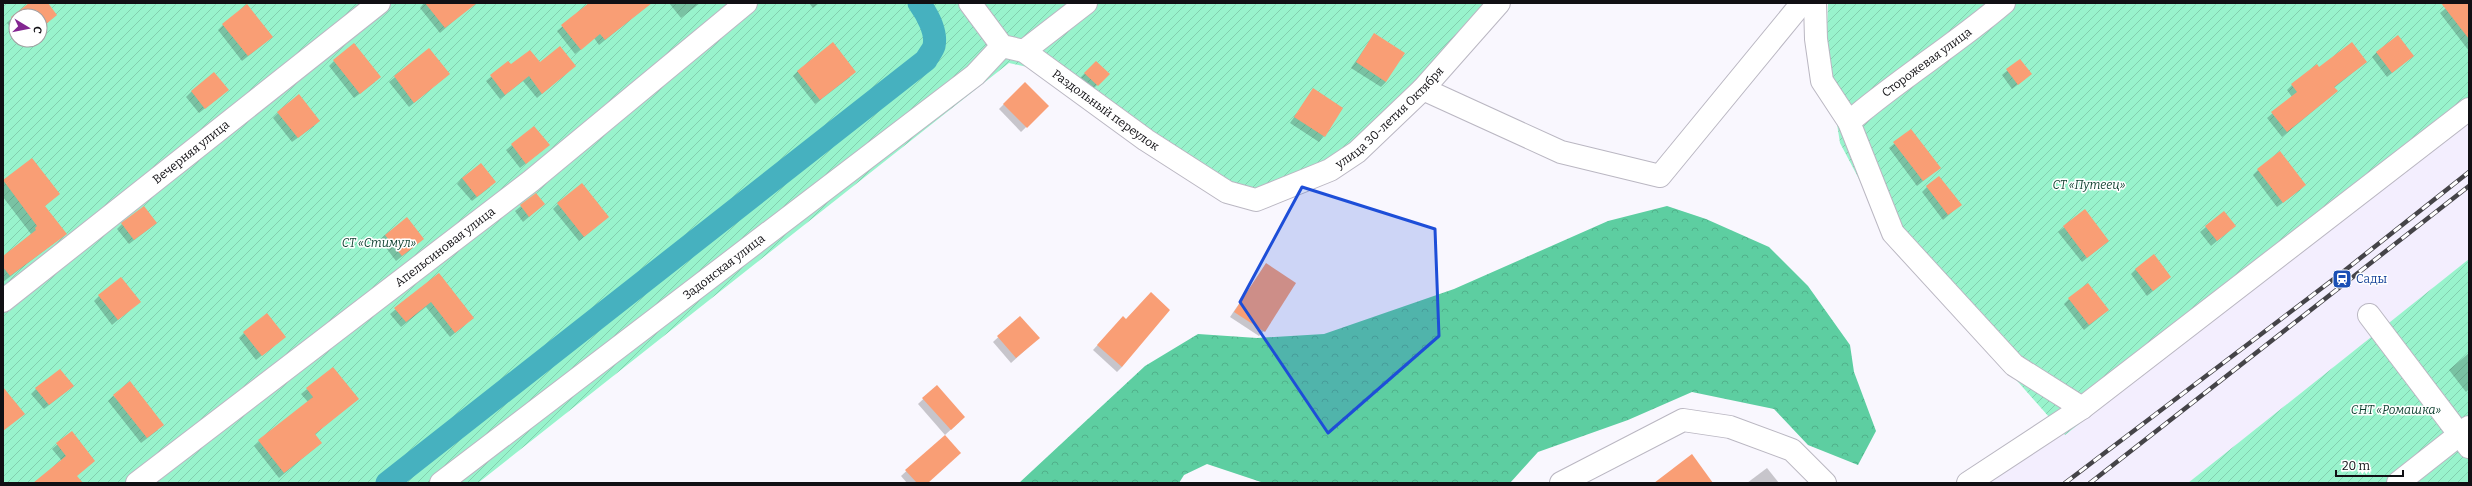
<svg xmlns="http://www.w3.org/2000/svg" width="2472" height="486" font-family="Bitter,serif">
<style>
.built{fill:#f3eefe}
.forest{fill:url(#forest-crowns)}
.garden{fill:url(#garden-furrows);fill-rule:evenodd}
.shadow{fill:#0003}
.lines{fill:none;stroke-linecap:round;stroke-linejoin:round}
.canal{stroke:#46b1bf;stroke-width:23}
.building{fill:#f99e75}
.minor-casing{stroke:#bab7c2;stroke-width:24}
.minor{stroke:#fff;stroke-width:22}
.rail-casing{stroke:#454448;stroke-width:4.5}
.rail{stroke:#fff;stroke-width:3;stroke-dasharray:9;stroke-linecap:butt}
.marked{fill:#1d4ed8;fill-opacity:0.2;stroke:#1d4ed8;stroke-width:3;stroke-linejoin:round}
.labels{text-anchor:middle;stroke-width:3;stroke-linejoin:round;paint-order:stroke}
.street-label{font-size:12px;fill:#111014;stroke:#fff}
.park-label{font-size:12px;font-style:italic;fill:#0c3e2d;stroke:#fff}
.transit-label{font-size:12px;fill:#164399;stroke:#fff;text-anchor:start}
</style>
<defs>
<pattern id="forest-crowns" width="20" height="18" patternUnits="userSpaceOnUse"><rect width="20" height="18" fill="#5dcea1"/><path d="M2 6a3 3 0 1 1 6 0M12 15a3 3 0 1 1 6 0" fill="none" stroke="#50b08a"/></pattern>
<pattern id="garden-furrows" width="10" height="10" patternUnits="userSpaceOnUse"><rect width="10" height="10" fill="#98f3cc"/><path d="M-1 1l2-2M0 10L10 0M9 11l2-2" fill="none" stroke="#82cfae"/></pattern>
</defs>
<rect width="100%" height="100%" fill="#f9f7fe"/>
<polygon class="built" points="2469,111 2469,275 2203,483 1966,483"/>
<polygon class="forest" points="1667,206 1706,219 1769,247 1808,286 1850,345 1854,372 1876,431 1858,465 1808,445 1774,409 1692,392 1628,420 1538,452 1510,483 1264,483 1207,464 1184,475 1179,483 1019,483 1145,366 1198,334 1257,338 1324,334 1454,289 1608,221"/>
<g class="garden">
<path d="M3 3H1510L1411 107 1298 186 1247 198 1037 69 1009 63 478 483H3ZM16 16H40V40H16Z"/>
<polygon points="1828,3 2469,3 2469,116 2065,435 1889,236 1840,143 1826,54"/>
<polygon points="2469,259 2469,483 2188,483"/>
</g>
<g class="shadow">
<polygon points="31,3 47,3 56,15 40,29 40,16 16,16 16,34 7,23"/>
<polygon points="424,3 459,3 465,11 440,33 420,8"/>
<polygon points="589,3 651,3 599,45 594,38 575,54 557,31"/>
<polygon points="669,3 700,3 681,18"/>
<polygon points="809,3 819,3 813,8"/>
<polygon points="2452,3 2469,3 2469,51 2440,13"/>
<polygon points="223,25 266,42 242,61 218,30"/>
<polygon points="1374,35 1386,82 1381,87 1351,68"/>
<polygon points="429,49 449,74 409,107 389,82"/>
<polygon points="2377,52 2413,56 2387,77 2372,57"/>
<polygon points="2020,60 2025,79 2012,89 2002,75"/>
<polygon points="334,61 375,82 354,98 329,66"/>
<polygon points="508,62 511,66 540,64 569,71 537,98 523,81 500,99 486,81"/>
<polygon points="1096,62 1108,74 1092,90 1079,79"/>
<polygon points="2366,62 2334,88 2331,96 2282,137 2267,118 2292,97 2287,90 2292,85 2319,68"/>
<polygon points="798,71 850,77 815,104 793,76"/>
<polygon points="1025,83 1048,106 1021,132 999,109"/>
<polygon points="1313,90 1342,109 1319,142 1290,123"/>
<polygon points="192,91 222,95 199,113 186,97"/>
<polygon points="278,113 314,126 292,142 273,118"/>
<polygon points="534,127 543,150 520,168 506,150"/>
<polygon points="1911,130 1939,168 1917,186 1889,148"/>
<polygon points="32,159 58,194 44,207 66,234 3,282 3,257 31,234 3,197 3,182"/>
<polygon points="2258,170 2300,190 2277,207 2253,175"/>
<polygon points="462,178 490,187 472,201 457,184"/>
<polygon points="1927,187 1960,205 1943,220 1922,192"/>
<polygon points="536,194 544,204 523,222 515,211"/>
<polygon points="558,204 608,217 579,241 553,209"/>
<polygon points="2085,211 2108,241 2082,262 2058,232"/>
<polygon points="2224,212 2235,226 2211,246 2200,232"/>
<polygon points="122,224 150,228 129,244 117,229"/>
<polygon points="385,235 418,244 396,261 380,240"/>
<polygon points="1266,264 1264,331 1259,336 1230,317"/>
<polygon points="2136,269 2170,277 2147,296 2131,274"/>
<polygon points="438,274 473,318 450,337 426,307 401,327 390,314"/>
<polygon points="99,296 139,302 112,325 94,301"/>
<polygon points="2069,299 2108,310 2084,330 2064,304"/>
<polygon points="1020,317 1033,343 1011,363 993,342"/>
<polygon points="1126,320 1122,367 1117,372 1093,350 1118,323"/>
<polygon points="244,333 279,342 256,360 239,338"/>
<polygon points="2469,353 2469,389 2466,392 2449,370"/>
<polygon points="333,368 357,399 314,435 321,443 279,478 254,446 308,402 301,394"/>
<polygon points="937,386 959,422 945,435 918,404"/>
<polygon points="36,389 67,391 44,409 31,394"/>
<polygon points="113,396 158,430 141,443 108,401"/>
<polygon points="72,432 76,476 81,483 34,483 62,461 52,449"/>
<polygon points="945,436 927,483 907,483 901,476"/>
<polygon points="1767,468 1779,483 1747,483"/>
</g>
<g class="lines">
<path class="canal" d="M387 483 926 60C928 56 933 50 934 46 937 32 927 14 919 3"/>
</g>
<g class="building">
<polygon points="29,3 48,3 57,15 40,29 40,16 16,16 16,23 11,17"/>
<polygon points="425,3 477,3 445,28"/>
<polygon points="589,3 652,3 605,40 600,34 581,50 561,25"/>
<polygon points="2441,3 2469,3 2469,39"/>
<polygon points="247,4 273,37 248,56 222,24"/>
<polygon points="1374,33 1405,53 1386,82 1356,62"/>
<polygon points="2398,35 2414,56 2392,73 2376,52"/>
<polygon points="833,42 856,72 820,100 797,71"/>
<polygon points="2352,42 2367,62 2334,87 2338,91 2287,132 2271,112 2297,92 2291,84 2317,64 2319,67"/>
<polygon points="354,43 381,77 360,94 333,60"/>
<polygon points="560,46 576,66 542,94 529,76 505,95 490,75 508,61 511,64 530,50 540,62"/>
<polygon points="429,48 450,74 414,103 394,76"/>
<polygon points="2020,59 2032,74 2018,85 2006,69"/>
<polygon points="1096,61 1110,74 1098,86 1084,73"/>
<polygon points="214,72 229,90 205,109 191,91"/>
<polygon points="1025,82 1049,106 1027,128 1003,104"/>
<polygon points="1313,88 1343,108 1325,137 1294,117"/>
<polygon points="299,94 320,121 298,138 277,112"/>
<polygon points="534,126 550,145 526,164 511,144"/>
<polygon points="1911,129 1941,168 1923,181 1893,142"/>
<polygon points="2280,151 2306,185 2283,203 2257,169"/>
<polygon points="32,158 60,194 45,206 67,234 10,276 3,267 3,256 36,230 35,228 37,226 3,180"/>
<polygon points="481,163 496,182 477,197 462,178"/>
<polygon points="1939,176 1962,205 1948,215 1926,186"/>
<polygon points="582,183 609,217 584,237 557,203"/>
<polygon points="536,193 545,204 529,217 520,205"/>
<polygon points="144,206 157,223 134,240 121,223"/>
<polygon points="2085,209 2109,241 2087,258 2063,226"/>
<polygon points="2224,211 2236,226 2217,241 2205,226"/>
<polygon points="407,217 424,239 402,256 385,235"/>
<polygon points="2154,254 2171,277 2153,291 2135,269"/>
<polygon points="1266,263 1296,283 1265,332 1234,312"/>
<polygon points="439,273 474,318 455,333 431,302 406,322 394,308"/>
<polygon points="121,277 141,302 118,320 98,295"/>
<polygon points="2088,283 2109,310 2089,325 2068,298"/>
<polygon points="1151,292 1170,310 1122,367 1097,345 1123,316 1126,319"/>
<polygon points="267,313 286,337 262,356 243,332"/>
<polygon points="1020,316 1040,338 1016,358 997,336"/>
<polygon points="333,367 359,399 315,434 322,443 284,473 258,440 313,397 306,388"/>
<polygon points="60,369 74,386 49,405 35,388"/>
<polygon points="130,381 164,425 147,438 113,395"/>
<polygon points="937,385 965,417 951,430 922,398"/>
<polygon points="3,387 25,414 3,431"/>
<polygon points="72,431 95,461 77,476 83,483 33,483 66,456 56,443"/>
<polygon points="945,435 961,453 928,483 917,483 905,470"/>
<polygon points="1692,454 1713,483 1654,483"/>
</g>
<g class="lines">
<defs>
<g id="minor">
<path id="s1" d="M970 3 1002 46 1024 51 1146 140 1227 192 1256 200 1330 170 1357 152 1423 89 1499 3"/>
<polyline points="1815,3 1816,39 1822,81 1849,122 1893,233 2014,365 2082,408"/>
<polyline points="1024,51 1086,3"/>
<polyline points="1423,89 1561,152 1660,176 1802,3"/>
<path id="s2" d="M1849 122C1899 79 1955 45 2004 3"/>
<path id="s3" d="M3 301 379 3"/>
<polyline points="2369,315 2469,447"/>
<path id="s4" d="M137 483 531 181 746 3"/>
<path id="s5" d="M441 483 975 75 1002 46"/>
<polyline points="1561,483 1683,420 1730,427 1792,450 1825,483"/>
<polyline points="1968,483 2082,408 2469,109"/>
<polyline points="2398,483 2469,427"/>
</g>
</defs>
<use href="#minor" class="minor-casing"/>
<use href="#minor" class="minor"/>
<defs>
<g id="rail">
<polyline points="2065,483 2339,275 2469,172"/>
<polyline points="2090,483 2469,186"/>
</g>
</defs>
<use href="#rail" class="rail-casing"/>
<use href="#rail" class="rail"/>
</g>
<path class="marked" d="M1302 187 1435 229 1439 336 1328 433 1240 302Z"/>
<defs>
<symbol id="station-square" viewBox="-11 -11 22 22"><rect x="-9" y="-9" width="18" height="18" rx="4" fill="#1a4fb4" stroke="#fff"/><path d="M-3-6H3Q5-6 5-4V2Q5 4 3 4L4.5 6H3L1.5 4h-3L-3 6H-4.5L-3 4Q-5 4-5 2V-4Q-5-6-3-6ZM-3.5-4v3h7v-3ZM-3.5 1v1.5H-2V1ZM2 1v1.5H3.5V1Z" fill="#fff"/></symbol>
</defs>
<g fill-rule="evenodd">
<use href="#station-square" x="2331" y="268" width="22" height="22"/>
</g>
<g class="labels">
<g class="street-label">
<text dy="4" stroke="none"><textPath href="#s2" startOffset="98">Сторожевая улица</textPath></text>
<text dy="4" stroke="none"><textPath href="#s1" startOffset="177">Раздольный переулок</textPath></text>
<text dy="4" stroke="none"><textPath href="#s1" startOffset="513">улица 30-летия Октября</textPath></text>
<text dy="4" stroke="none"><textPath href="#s3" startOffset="240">Вечерняя улица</textPath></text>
<text dy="4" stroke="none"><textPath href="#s4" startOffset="388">Апельсиновая улица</textPath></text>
<text dy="4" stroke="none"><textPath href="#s5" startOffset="356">Задонская улица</textPath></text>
</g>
<g class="park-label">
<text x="2089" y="189">СТ «Путеец»</text>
<text x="379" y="247">СТ «Стимул»</text>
<text x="2396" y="414">СНТ «Ромашка»</text>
</g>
<g class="transit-label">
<text x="2356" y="283">Сады</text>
</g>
</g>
<rect width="2472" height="486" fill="none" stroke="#111014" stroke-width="8"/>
<g transform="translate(28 28) rotate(100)"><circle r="19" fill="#ffffff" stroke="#a09fa1"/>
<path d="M0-3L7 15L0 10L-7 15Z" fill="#832691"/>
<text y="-6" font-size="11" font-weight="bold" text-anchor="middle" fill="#111014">С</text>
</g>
<path d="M2336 470v6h67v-6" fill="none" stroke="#111014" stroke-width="2"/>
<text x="2342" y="470" font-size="12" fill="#111014" stroke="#ffffff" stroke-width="3" paint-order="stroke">20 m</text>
</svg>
